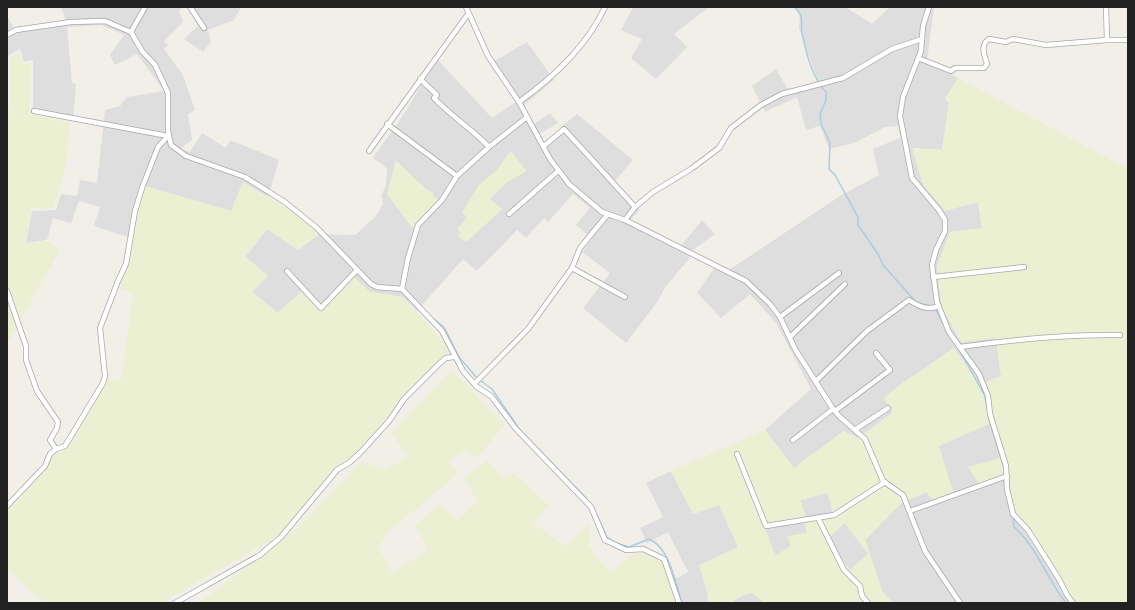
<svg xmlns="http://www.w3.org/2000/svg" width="1135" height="610" font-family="'Titillium Web',sans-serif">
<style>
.residential{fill:#dfdede;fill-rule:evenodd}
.farmland{fill:#ecf0d3;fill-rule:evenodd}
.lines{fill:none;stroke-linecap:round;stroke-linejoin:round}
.stream{stroke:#a8cfdf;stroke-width:1.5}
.minor-casing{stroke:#a8a8a8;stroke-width:6}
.minor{stroke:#fff;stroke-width:4.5}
</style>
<rect width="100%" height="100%" fill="#f2efe8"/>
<g class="residential">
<polygon points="61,7 183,7 179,11 183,22 164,41 168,45 164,49 183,75 195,110 188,114 192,140 180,149 190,152 202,133 226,148 230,140 279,160 268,197 243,183 231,211 141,185 128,237 94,226 100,207 79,201 71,223 53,218 47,240 26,243 32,211 56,210 61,194 77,196 80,180 97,183 105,110 120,106 127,97 164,91 137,54 115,65 110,55 124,35 101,25 67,27 72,83 76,84 73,120 33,112 33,60 24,62 20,49 7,56 7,16 14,28 66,21"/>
<polygon points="187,7 241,7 234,20 208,30 211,42 203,52 184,39 198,26"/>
<polygon points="633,7 709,7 674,34 687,47 656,79 631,58 642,39 621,30"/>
<polygon points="793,7 845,7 872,24 890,7 934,7 927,61 958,78 945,99 949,103 942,150 913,148 978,202 982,229 950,232 937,267 942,308 996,338 1001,376 980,385 954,348 900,385 884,398 893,412 857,439 844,431 794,468 765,430 811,389 776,323 750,294 721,318 697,293 715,267 726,272 840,196 879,175 873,149 900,138 898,126 885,127 854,143 829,149 820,126 806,130 797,97 765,112 752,86 776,69 787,88 801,90 820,87 799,28 800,16"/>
<path d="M527 42 554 80 523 106 534 124 550 113 558 123 535 137 543 152 562 126 577 114 633 160 615 181 640 210 628 222 681 246 702 220 715 234 693 250 688 260 665 287 658 301 626 343 583 308 610 273 582 252 592 239 576 225 590 208 573 194 548 222 544 218 526 238 517 230 477 271 463 259 417 311 403 297 370 292 322 311 278 313 252 292 245 257 267 229 298 250 319 234 355 235 375 217 383 204 381 196 386 185 387 168 373 158 404 114 437 59 492 118 519 100 491 63ZM512 152 526 171 507 182 489 199 502 209 466 242 458 236 461 233 479 185 497 170ZM396 161 416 182 434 194H387Z"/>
<polygon points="991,423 1005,457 969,467 1009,473 1012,501 1064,594 1071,603 893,603 882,591 865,540 901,503 926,492 953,492 938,446"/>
<polygon points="671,471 693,514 719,505 738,547 707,596 710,603 678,603 671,581 688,572 668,532 647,543 640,528 663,517 646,483"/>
<polygon points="828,493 834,518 805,522 807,533 787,537 792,546 775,556 764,525 806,517 800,500"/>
<polygon points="845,523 868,554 850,571 826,539"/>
<polygon points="753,593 764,603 731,603 743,595"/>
</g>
<g class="farmland">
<polygon points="20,52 23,64 31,63 30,114 70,123 66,165 54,208 31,208 26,244 47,241 60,249 7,344 9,59"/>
<path d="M958 78 1128 169V603H1071L1031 536 1019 522 1012 501 1009 473 979 484 968 467 1005 457 991 423 939 446 953 492 932 500 926 492 901 503 865 540 882 591 893 603H764L753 593 743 595 731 603H710L707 597 708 596 699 565 738 547 719 505 693 514 671 471 765 430 794 468 844 431 857 438 893 413 884 398 900 385 954 348 980 384 1001 376 996 338 961 342 942 308 937 267 950 232 982 228 978 202 945 211 923 185 912 148 942 150 949 103 945 99ZM828 493 834 518 804 522 807 533 787 536 791 546 775 556 764 525 806 517 800 500ZM845 523 868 554 850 570 827 539Z"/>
<polygon points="511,151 526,171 507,182 490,199 502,209 466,242 458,236 461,233 457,229 467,217 462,213 479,185 497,170"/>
<polygon points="396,161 439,201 412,228 387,194"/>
<polygon points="243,182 296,214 319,234 298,250 267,229 245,256 268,276 252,292 277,313 302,291 322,311 354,277 370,292 403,297 445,344 449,353 441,358 401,396 385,420 349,460 337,467 279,535 272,540 161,603 47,603 30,591 7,568 7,512 47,468 53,455 62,452 101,392 106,380 121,380 133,293 118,288 128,264 138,211 145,186 231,211"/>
<polygon points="452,370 505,425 477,458 465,449 449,461 458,474 388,532 379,548 392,573 428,550 415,525 439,504 458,521 477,501 464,478 487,461 503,478 514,473 549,505 533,523 565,546 589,524 589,545 601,563 612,572 630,556 641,552 662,562 675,603 199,603 296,530 362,461 386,470 408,456 391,433"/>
</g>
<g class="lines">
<g class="stream">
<path d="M795 7C805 18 800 21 802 33 806 52 812 78 826 92V100L820 114 821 124 830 143 829 169 835 175 858 217V225L878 254 883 265 915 301"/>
<polyline points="918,303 932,306"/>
<polyline points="935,308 947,331"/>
<polyline points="430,316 444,327 459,357 477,378 492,389 520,430 586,498"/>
<polyline points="961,353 985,396 989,419 1004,468"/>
<polyline points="1004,478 1005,486"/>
<polyline points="593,507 607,537 613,541"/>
<path d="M1013 517 1014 527C1037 547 1047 579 1066 603"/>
<path d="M616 543 629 547 649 539C671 549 675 583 682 603"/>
</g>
<defs>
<g id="minor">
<polyline points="190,7 204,28"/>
<polyline points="466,7 488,56 519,102 550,159 569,184 602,212 625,220 746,281 770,304 780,317 795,349 833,409 839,416 865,439 883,481 903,495 925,551 960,603"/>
<polyline points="929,7 923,26 921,51 903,97 900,116 912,178 939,210 945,220 945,231 936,250 932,265 937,302 949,332 979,374 988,396 990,414 1006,466 1007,489 1013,514 1028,530 1059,579 1067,595 1073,603"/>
<polyline points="131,32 145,7"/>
<polyline points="7,35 16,30 71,22 105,21 131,32 142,51 155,65 168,93 168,131 171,145 186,156 245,177 285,202 317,228 371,284 377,287 402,289 442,331 463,371 477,387 491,396 516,429 591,507 605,540 626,550 643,549 664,559 679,603"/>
<polyline points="1107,40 1128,40"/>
<path d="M918 58 951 71 955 68H984L987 64C984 54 980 45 989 39L1006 42 1013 39 1046 45 1107 40 1106 7"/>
<path d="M420 79 437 95 434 98C451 116 472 129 489 147"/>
<path d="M519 102C554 77 587 46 605 7"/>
<polyline points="34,111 168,136"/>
<polyline points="387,124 457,176"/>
<polyline points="544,146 564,129 635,207"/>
<polyline points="369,151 468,14"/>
<polyline points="509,214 558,171"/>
<polyline points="625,220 635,207 653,192 691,169 719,148 731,128 761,105 782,94 843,78 892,49 922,39"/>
<polyline points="572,268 625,297"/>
<polyline points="287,271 321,308 357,270"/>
<polyline points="933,277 1024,267"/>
<polyline points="402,289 408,258 418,225 442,200 457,176 489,147 527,117"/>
<polyline points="7,291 26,346 26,360 37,391 58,422 57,428 50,440 56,449"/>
<polyline points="780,317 839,273"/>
<polyline points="790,337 845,284"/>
<path d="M960 347C1013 340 1066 334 1120 335"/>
<path d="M816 381 867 331 909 300C918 306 928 311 939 306"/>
<polyline points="475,383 528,329 572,268 580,248 608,214"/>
<polyline points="835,411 890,370 876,353"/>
<polyline points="856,429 888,408"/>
<polyline points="793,440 833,409"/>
<polyline points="737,454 766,526 834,515 885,482"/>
<polyline points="7,506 45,466 50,454 56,449 65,446 103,383 105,376 100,328 118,281 126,264 135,211 142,188 158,147 168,136"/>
<polyline points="910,511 1007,476"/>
<polyline points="818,518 844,570 860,586 862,596 868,603"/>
<polyline points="175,603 260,555 281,537 337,470 350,462 361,452 389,421 404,399 440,363 446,358 454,357"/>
</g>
</defs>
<use href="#minor" class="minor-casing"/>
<use href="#minor" class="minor"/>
</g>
<rect width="1135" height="610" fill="none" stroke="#212121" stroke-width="16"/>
</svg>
